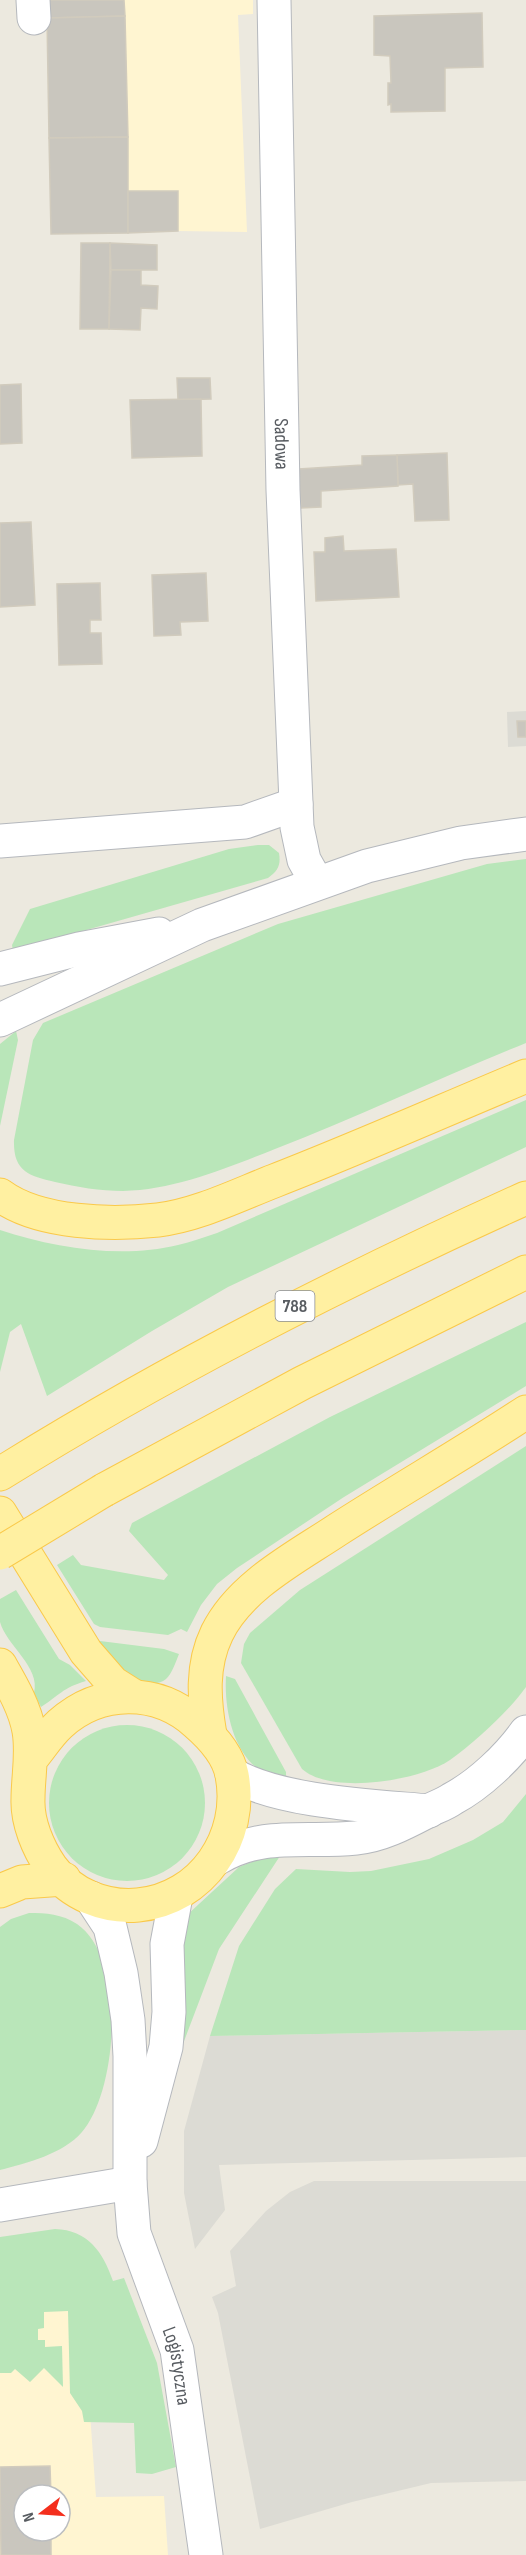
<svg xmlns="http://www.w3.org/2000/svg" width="526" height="2555" font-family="'Sofia Sans Condensed',sans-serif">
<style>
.commercial{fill:#fff5d1;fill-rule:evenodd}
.industrial{fill:#dcdbd4}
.green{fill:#b9e6b9}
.building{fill:#c9c6be;stroke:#d1cbbd;stroke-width:1.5}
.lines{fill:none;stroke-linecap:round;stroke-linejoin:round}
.minor-casing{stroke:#b5b8bd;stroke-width:35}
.major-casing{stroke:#fac94a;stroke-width:35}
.minor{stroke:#fff;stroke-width:33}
.major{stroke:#fff0a1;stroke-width:33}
.major-bridge-casing{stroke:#fac94a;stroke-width:35;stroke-linecap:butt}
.major-bridge{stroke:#fff0a1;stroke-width:33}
.labels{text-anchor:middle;stroke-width:6;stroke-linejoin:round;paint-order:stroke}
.shield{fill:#fff;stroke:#8a8d90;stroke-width:1.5}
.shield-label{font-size:18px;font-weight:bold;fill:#585c61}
.street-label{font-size:20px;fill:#585c61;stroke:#fff}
</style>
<rect width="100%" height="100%" fill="#ece9df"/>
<g class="commercial">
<polygon points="46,0 253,0 253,14 238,15 247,232 178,231 51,234"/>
<path d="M80 2273 96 2497 164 2496 168 2555H0V2298ZM24 2495H60V2531H24Z"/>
</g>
<g class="industrial">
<polygon points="526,711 526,746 508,747 507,712"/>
<polygon points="526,2030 526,2157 219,2165 225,2210 195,2249 184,2193 184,2131 210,2036"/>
<polygon points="314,2181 526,2181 526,2481 431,2483 352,2502 260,2529 218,2313 212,2297 236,2286 230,2251 266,2211 290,2192"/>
</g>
<g class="green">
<path d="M258 845H269L279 853C281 865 278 871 268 878L13 951 12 945 30 909 229 849Z"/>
<path d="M526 859V1043C442 1077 360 1116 275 1149 227 1168 175 1190 123 1191 100 1191 77 1187 55 1182 28 1176 13 1171 14 1140L33 1040 43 1023 278 924 487 864Z"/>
<polygon points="16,1031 18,1040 0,1126 0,1044"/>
<path d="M526 1100V1147L228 1287 152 1331 47 1396 21 1324 10 1332 0 1372V1230C55 1248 121 1259 178 1245 191 1242 204 1237 217 1233Z"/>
<polygon points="526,1322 526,1386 344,1497 237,1568 217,1584 201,1605 187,1632 181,1629 168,1635 100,1627 94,1624 57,1565 73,1555 81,1565 164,1580 168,1575 129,1531 132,1523 330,1417"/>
<path d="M526 1446V1687C508 1712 476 1741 450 1760 419 1781 331 1795 302 1769L241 1663 244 1644 250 1633 300 1590Z"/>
<path d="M16 1590 59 1659 70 1665 86 1681C62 1688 60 1695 41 1707L34 1693C41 1667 6 1645 0 1622 0 1616 0 1606 0 1599Z"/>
<path d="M92 1640 164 1649 179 1654C176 1661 172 1674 166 1679 144 1697 105 1654 92 1640Z"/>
<path d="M226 1676 235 1679 286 1772V1782C279 1779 271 1777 264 1773 233 1755 224 1709 226 1676Z"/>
<circle cx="127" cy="1803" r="78"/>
<polygon points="526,1794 526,2030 210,2036 239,1946 275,1889 296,1869 350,1872 371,1871 429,1859 473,1840 503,1822"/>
<polygon points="280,1856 219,1949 178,2057 178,1990 186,1916 239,1867 262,1858"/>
<path d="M29 1913C46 1913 62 1914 77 1924 127 1958 118 2090 82 2132 63 2154 27 2163 0 2170V1927L11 1919Z"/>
<path d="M55 2229C88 2230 103 2252 113 2281L124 2278 157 2363 176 2467 152 2474 136 2473 134 2423 84 2422 82 2411 70 2393 68 2311 44 2312V2328L38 2329V2340H45V2347L62 2346 63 2387 44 2368 30 2382 15 2369 11 2373H0V2237Z"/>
</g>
<g class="building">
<polygon points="46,0 124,0 125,16 47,18"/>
<polygon points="482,13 483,67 445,68 445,111 391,112 391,104 388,105 388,83 391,83 390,56 374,55 374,16"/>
<polygon points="125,16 128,137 49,138 47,18"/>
<polygon points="128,137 128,233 51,234 49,138"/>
<polygon points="128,191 178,191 178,231 128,233"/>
<polygon points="81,243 110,243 109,329 80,329"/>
<polygon points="110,243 157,245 157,270 111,270"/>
<polygon points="111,270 141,270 141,285 158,286 157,309 141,308 140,330 109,329"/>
<polygon points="177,378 210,378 211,399 178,400"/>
<polygon points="21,384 22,443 0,444 0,385"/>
<polygon points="201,399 202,456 132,458 130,400"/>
<polygon points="447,453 449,520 415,521 413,484 398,485 397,455"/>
<polygon points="397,455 398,486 321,491 321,507 301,508 299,469 362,465 362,456"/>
<polygon points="31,522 35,605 0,607 0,523"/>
<polygon points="343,536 344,551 396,549 399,597 316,601 314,552 325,552 325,538"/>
<polygon points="206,573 208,621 180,622 181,635 154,636 152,575"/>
<polygon points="100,583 101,620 90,620 90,633 101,633 102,664 59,665 57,584"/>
<polygon points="517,721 526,721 526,737 518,737"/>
<polygon points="50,2466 51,2495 24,2495 24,2531 51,2531 51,2555 1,2555 0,2467"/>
</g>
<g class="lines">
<defs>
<g id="minor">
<polyline points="33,0 34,18"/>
<path id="s1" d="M274 0 283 490 297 827 304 860 317 883"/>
<polyline points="0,841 245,822 296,804"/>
<polyline points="0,969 79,949 159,934"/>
<polyline points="0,1020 202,925 367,866 461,843 526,834"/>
<path d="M232 1774C278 1802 373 1806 429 1811"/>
<path d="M218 1858C263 1831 306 1843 356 1838 381 1836 405 1823 428 1811 436 1807 445 1804 452 1799 480 1784 508 1757 526 1732"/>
<path id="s2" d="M91 1898 110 1927 121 1973 128 2020 130 2056V2183L134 2233 177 2350 206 2555"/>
<polyline points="141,2141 166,2047 169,2012 167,1944 176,1896"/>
<polyline points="0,2205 130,2183"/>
</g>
<g id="major">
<path d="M0 1195C39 1224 112 1225 158 1220 198 1215 238 1195 274 1181 359 1148 442 1111 526 1076"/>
<path d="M0 1474C170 1368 344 1280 526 1198"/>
<polyline points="104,1490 302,1383 526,1272"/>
<polyline points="0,1513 86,1652 113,1683 132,1695"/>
<path d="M0 1665C12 1686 25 1708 29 1731 33 1755 28 1776 28 1799 27 1822 38 1848 51 1867 71 1895 106 1908 138 1905 202 1899 244 1837 232 1775 228 1754 211 1736 196 1723 157 1688 100 1688 60 1724 49 1734 41 1747 31 1759"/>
<path d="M210 1735C204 1700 201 1666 217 1633 240 1586 295 1558 337 1530 399 1490 464 1453 526 1412"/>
<polyline points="0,1891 22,1882 64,1879"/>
</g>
</defs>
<use href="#minor" class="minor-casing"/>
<use href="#major" class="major-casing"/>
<use href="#minor" class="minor"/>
<use href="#major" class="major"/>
<defs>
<polyline id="major-bridge" points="0,1553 104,1490"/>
</defs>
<use href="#major-bridge" class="major-bridge-casing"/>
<use href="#major-bridge" class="major-bridge"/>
</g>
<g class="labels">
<rect class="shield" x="275.5" y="1291" width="39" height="30" rx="4.5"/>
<g class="shield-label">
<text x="295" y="1312">788</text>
</g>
<g class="street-label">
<text dy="7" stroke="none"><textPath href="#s1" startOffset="444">Sadowa</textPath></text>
<text dy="7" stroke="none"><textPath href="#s2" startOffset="483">Logistyczna</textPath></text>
</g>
</g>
<g transform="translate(42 2513) rotate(253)"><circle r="28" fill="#ffffff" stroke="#bcbec0" stroke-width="1.5"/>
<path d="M0-4.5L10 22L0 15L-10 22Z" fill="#f42f1d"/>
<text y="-9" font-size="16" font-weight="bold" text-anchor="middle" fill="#585c61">N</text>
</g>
</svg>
